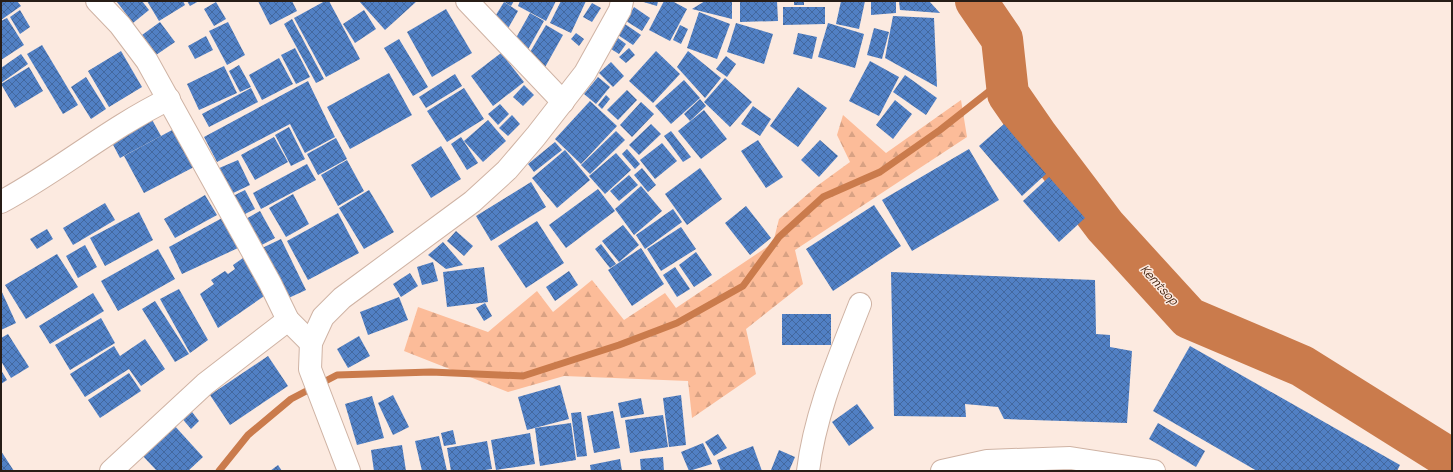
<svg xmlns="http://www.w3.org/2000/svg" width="1453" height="472" font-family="Manrope,sans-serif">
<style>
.forest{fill:url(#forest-firs)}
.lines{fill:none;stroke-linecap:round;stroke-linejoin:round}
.stream{stroke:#ca7b4c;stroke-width:7}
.river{stroke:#ca7b4c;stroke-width:42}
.building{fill:url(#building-cross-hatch)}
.minor-casing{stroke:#cfb3a4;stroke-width:24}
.minor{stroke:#fff;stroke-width:22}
.labels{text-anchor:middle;stroke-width:3;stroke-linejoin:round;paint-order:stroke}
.water-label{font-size:12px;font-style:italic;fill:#401f0b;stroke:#fceae0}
</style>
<defs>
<pattern id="forest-firs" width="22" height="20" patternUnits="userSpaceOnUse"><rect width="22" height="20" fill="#fcbc99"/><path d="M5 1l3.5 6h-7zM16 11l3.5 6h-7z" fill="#d8a183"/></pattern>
<pattern id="building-cross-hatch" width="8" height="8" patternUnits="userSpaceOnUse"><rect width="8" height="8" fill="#5180c4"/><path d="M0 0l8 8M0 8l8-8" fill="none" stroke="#43689e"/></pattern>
</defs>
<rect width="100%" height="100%" fill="#fceae0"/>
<polygon class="forest" points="961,100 967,137 795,250 803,284 746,329 756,374 692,418 688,381 564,376 508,392 404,351 418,307 488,332 537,291 553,312 592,280 624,320 665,293 676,308 773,243 779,219 817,186 850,162 837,135 843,115 886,153"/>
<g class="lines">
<polyline class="stream" points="219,471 248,435 291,399 337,375 431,372 523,376 619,345 677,323 743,286 779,237 823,197 880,172 940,130 1006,78"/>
<polyline class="river" points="976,1 1002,39 1008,94 1037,136 1105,226 1189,318 1302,366 1452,460"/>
</g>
<g class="building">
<polygon points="1,1 17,1 21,6 1,20"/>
<polygon points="118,1 142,1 149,10 133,23 117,2"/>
<polygon points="147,1 183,1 185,5 159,21"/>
<polygon points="187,1 199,1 190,6"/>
<polygon points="258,1 292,1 297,11 270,25"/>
<polygon points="325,1 329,1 360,59 326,77 294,18"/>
<polygon points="359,1 417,1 385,30"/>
<polygon points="503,1 514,1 511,6"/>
<polygon points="520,1 556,1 546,21 518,6"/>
<polygon points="561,1 586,1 571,33 550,23"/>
<polygon points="640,1 658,1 657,6"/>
<polygon points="664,1 672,1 687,9 670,41 649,30"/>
<polygon points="705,1 732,1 732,19 692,9"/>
<polygon points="777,1 778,21 740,22 740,2"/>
<rect x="794" y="1" width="10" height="4"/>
<polygon points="841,1 865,1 859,29 836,24"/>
<polygon points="871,1 896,1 896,13 871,15"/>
<polygon points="899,1 929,1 940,13 900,10"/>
<polygon points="216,2 226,19 214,26 204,9"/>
<polygon points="504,2 518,11 506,32 491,23"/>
<polygon points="592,3 601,8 592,22 583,17"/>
<polygon points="634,7 650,18 642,31 626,21"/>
<polygon points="783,7 825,7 825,24 783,25"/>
<polygon points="446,9 472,53 432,77 407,32"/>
<polygon points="20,10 30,27 20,34 10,17"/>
<polygon points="364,10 376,29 355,43 343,24"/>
<polygon points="699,12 730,24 717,59 687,48"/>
<polygon points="530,13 544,21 526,53 512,45"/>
<polygon points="893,16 934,18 937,87 885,58"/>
<polygon points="7,18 24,45 1,60 1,21"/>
<polygon points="292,19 324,79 316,83 284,24"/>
<polygon points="160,22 175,42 156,55 142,35"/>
<polygon points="228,22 245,55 227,65 209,31"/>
<polygon points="736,23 773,34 764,64 727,52"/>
<polygon points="828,23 864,34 855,68 818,57"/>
<polygon points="625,24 641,35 633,45 618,35"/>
<polygon points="546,25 563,35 544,69 526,59"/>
<polygon points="680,25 688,29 681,44 673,40"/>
<polygon points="874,28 889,32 882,59 867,55"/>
<polygon points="576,33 584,39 579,46 571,39"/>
<polygon points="798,33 817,37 812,59 793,54"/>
<polygon points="206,36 213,50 195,59 188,46"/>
<polygon points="618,38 626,44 619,54 611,49"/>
<polygon points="399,39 428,87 413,96 384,48"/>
<polygon points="42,45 78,105 63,114 27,54"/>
<polygon points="295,48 310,77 296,84 281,55"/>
<polygon points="629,48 635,55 626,63 619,57"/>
<polygon points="121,51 142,87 109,107 88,71"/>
<polygon points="656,51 680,74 653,103 629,81"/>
<polygon points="688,51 721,78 705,98 677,67"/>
<polygon points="501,53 524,82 493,106 471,76"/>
<polygon points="21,54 28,64 1,83 1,68"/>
<polygon points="726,56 736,64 727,77 716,69"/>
<polygon points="279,58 293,84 262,100 249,75"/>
<polygon points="870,61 899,77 879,116 849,101"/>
<polygon points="611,62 624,76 613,87 599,73"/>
<polygon points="239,65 251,87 240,92 229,71"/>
<polygon points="224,66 237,93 199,110 187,84"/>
<polygon points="29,67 43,91 15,108 1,84"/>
<polygon points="389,73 412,115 350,149 327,107"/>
<polygon points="455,74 462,86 426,108 419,97"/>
<polygon points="905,75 937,98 926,115 893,92"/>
<polygon points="86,77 106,109 91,119 71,87"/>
<polygon points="598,77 610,87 596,104 584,94"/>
<polygon points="725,78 752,102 730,127 704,102"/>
<polygon points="684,80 700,98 671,124 655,106"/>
<polygon points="308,81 335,137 305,153 290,124 217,162 204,137"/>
<polygon points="524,85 534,95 523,106 513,97"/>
<polygon points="798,87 827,108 798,147 770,126"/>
<polygon points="251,88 258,102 209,127 202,114"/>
<polygon points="464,88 484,119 447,142 427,111"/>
<polygon points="627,90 637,100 618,120 607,110"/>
<polygon points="606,95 610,99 602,109 598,105"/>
<polygon points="700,99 706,106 690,121 684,114"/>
<polygon points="895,100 912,114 893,139 876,125"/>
<polygon points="590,101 617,126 581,164 555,139"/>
<polygon points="641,102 654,114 632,137 620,125"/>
<polygon points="500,104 509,114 498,125 488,114"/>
<polygon points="753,106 771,119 760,136 741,124"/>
<polygon points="704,110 727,139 701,159 678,131"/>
<polygon points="512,115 520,124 508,136 499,128"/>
<polygon points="150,116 161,136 120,158 109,137"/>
<polygon points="488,120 506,141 483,162 464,141"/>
<polygon points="651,124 661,134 639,155 629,145"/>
<polygon points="1004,124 1046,174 1022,196 979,146"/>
<polygon points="289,127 305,159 291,166 275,135"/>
<polygon points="174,129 194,167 144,193 124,156"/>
<polygon points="616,131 625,140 590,174 581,165"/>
<polygon points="671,131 691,157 683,162 664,136"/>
<polygon points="274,137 288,162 255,180 241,155"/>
<polygon points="461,137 478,163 467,170 451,144"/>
<polygon points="336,138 347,159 318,175 307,154"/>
<polygon points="758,140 783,177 766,188 741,151"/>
<polygon points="820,140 838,156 819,177 801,160"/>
<polygon points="555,142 562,150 534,172 528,164"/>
<polygon points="662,143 677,161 655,179 640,160"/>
<polygon points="441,146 461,179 431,198 411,165"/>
<polygon points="627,149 640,164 635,169 622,154"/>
<polygon points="969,149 999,200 912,251 882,200"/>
<polygon points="565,150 590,180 557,208 532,178"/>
<polygon points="616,153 631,170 605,194 589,176"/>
<polygon points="238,160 250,185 229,195 217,169"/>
<polygon points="347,160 364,191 338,206 321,175"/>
<polygon points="307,164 316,180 261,209 253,193"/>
<polygon points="642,168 656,185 648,192 634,175"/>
<polygon points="700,168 722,199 687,225 665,194"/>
<polygon points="629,175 638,185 619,201 610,191"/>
<polygon points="1049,177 1085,218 1059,242 1023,201"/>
<polygon points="531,182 546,207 491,241 476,216"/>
<polygon points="641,186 662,211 634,235 615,209"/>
<polygon points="598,189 615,211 566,248 549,225"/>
<polygon points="245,190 255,209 241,216 231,197"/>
<polygon points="369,190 394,232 364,249 339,208"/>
<polygon points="293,194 309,224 286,237 269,208"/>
<polygon points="205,195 217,215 175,238 164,219"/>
<polygon points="105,203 115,220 73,245 63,228"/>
<polygon points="874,205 901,246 833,291 806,249"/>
<polygon points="746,206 771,238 750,255 725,223"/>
<polygon points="673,209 682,222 645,249 636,235"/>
<polygon points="260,211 275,238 256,248 242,221"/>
<polygon points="139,212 153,240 105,266 90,238"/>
<polygon points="338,213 359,253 308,280 287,241"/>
<polygon points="224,217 238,248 182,274 169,247"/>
<polygon points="537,221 564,263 526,288 498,246"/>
<polygon points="623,225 639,245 619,262 602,241"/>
<polygon points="681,227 696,249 661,271 647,249"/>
<polygon points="47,229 53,239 37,249 30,239"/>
<polygon points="456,231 473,246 464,256 447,241"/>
<polygon points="281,239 306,290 282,301 258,250"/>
<polygon points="443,242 463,265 446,269 428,255"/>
<polygon points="601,244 616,264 610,268 595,249"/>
<polygon points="85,245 97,267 78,278 66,256"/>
<polygon points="641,248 664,284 632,306 608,270"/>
<polygon points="158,249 175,279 118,311 101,281"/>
<polygon points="696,252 712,275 694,287 679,265"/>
<polygon points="57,254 78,287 26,319 5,285"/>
<polygon points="243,258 270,292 218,328 200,294 214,284 211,280 225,271 228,274 235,269 233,265"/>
<polygon points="433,262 438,281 422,285 417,267"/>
<polygon points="484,267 488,302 447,307 443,272"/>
<polygon points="675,267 690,289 677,297 663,275"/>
<polygon points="569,271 578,285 555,301 546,287"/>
<polygon points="891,272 1095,280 1096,334 1110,335 1110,347 1132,351 1127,423 1004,419 998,407 965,404 966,417 894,416"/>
<polygon points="410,273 418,286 401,297 393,284"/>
<polygon points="179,289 208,340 190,353 160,299"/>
<polygon points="1,290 16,323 1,330"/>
<polygon points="93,293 104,311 50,344 39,326"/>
<polygon points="399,297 408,320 368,335 360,312"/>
<polygon points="155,301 189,354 175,362 142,309"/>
<polygon points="485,303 492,316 484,321 476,308"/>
<rect x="782" y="314" width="49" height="31"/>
<polygon points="101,318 115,343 70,370 55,345"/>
<polygon points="8,334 29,367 11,378 1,361 1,338"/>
<polygon points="359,336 370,356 348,368 337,349"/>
<polygon points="145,339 165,369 141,386 129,369 85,397 70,374 114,346 120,356"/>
<polygon points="1190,346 1400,465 1397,471 1257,471 1153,411"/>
<polygon points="268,356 288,386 230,425 210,395"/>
<polygon points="1,370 7,380 1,384"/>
<polygon points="129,373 141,391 100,418 88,400"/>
<polygon points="560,385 569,419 527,430 518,397"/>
<polygon points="393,395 409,427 393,435 378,403"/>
<polygon points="681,395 686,445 669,447 663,398"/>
<polygon points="372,396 384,438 357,445 345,404"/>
<polygon points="641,398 644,414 621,418 618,403"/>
<polygon points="857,404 874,428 849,446 832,422"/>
<polygon points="189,408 199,421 191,429 180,416"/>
<polygon points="613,411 620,448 594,453 587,416"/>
<polygon points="581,412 587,456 577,457 571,413"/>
<polygon points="663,415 668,447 630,453 625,420"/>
<polygon points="571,423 576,460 540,466 535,428"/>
<polygon points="1158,423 1205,451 1196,467 1149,439"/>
<polygon points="173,424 203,457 188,471 157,471 141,454"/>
<polygon points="453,430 456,444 444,446 441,433"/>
<polygon points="530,433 535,464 496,470 491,440"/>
<polygon points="718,434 727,448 714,456 705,442"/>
<polygon points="439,436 447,471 422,471 415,441"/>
<polygon points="487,441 492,469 478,471 451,471 447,448"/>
<polygon points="703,443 712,464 689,471 681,452"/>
<polygon points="402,445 406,471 374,471 371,450"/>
<polygon points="753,446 762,471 721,471 717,460"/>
<polygon points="779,450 795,457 789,471 771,470"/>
<polygon points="1,451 14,471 1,471"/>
<polygon points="663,457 664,471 641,471 640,459"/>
<polygon points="620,459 622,471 591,471 590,465"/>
<polygon points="278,465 282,471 270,471"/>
</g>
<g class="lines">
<defs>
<g id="minor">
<polyline points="97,1 120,25 147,61 270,283 288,320 311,343"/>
<polyline points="467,1 563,102"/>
<path d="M1 202C59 171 109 128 169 99"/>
<polyline points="111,471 205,384 288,320"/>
<polyline points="349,471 310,369 311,343 323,317 342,298 472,202 507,170 536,136 585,73 620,10 622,1"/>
<path d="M808 471C815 413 839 358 860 304"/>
<polyline points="942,471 987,461 1070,458 1154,471"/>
</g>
</defs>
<use href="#minor" class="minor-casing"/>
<use href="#minor" class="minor"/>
</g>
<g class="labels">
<g class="water-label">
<text transform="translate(1159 285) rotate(48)" y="4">Kemtsop</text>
</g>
</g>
<rect width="1453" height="472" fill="none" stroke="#271d17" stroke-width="4"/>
</svg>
